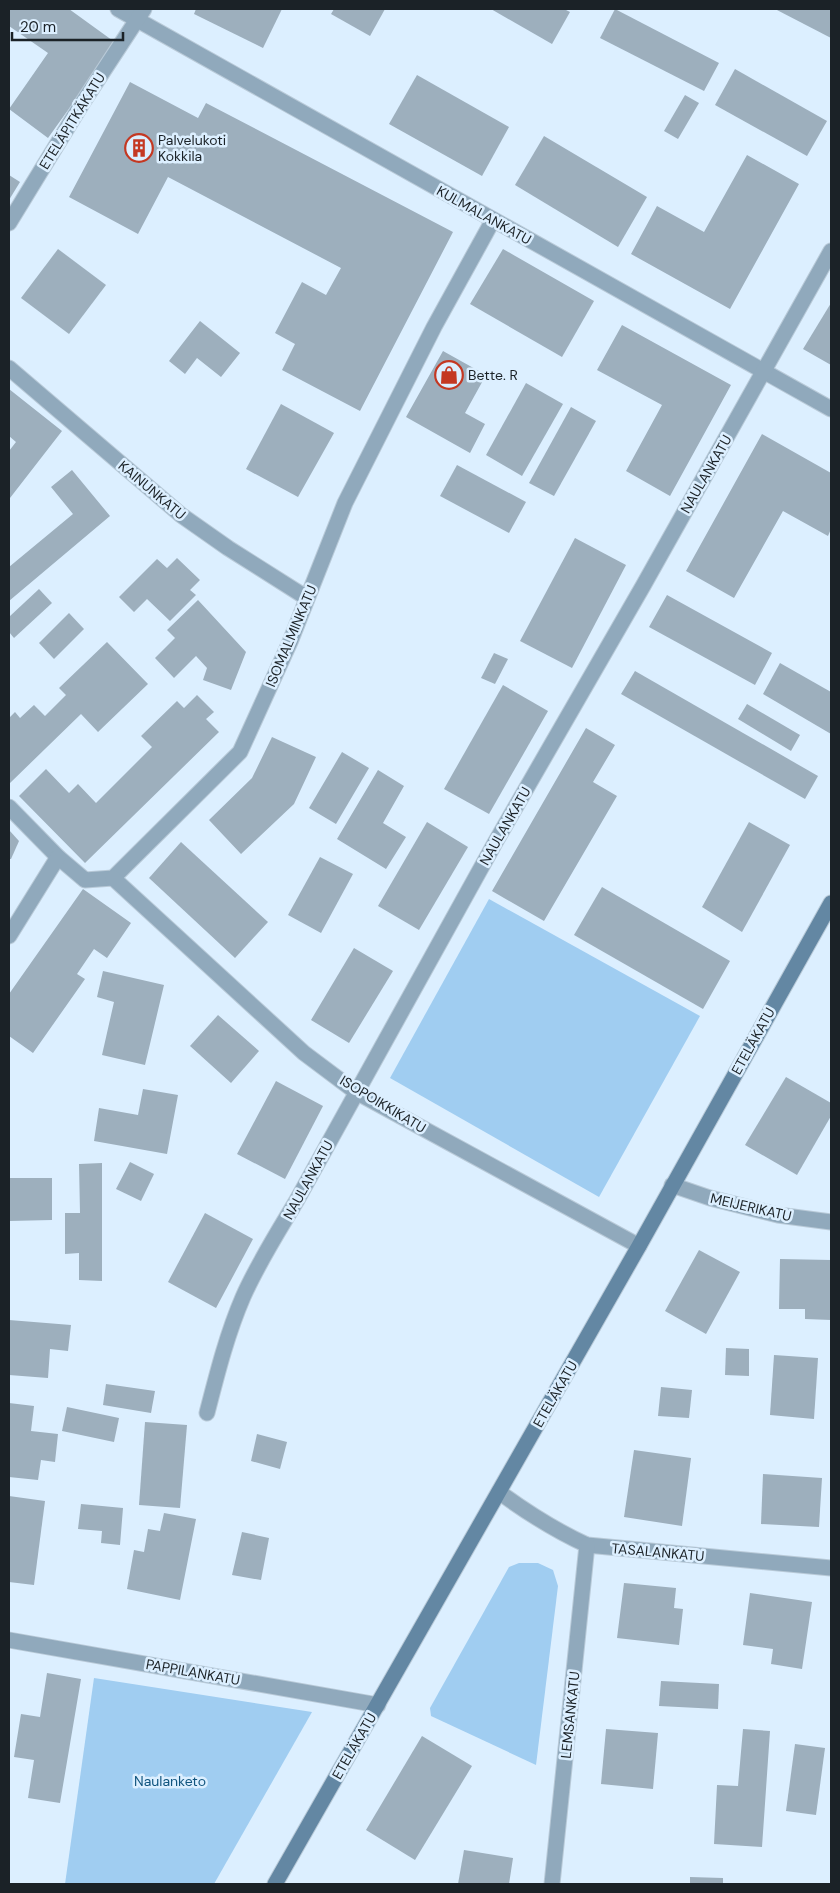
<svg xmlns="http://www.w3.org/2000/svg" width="840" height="1893" font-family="'DM Sans',sans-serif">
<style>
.green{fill:#a0cdf1}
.building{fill:#9dafbd}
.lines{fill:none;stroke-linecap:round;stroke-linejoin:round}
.street-casing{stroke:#b9cad8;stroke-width:17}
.secondary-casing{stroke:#b9cad8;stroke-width:17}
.street{stroke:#90a9bc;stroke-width:15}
.secondary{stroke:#6387a3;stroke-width:15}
.labels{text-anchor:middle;stroke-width:5;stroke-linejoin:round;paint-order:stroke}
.street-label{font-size:14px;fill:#1b2227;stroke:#dcefff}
.poi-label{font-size:14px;fill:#1b2227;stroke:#dcefff;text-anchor:start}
.park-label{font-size:14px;fill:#11557f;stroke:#dcefff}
</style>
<rect width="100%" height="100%" fill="#dcefff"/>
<g class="green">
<polygon points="489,899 700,1016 599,1197 390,1078"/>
<polygon points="519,1563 538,1563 553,1570 558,1586 536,1765 431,1716 430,1708 509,1567"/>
<polygon points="94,1678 312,1712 214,1884 65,1884"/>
</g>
<g class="building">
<polygon points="9,9 69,9 116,43 48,138 9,109 48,53 9,26"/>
<polygon points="196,9 282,9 263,48 194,14"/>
<polygon points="334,9 385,9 370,36 331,14"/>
<polygon points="491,9 564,9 570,12 552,44"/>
<polygon points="615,9 719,63 704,91 600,38"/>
<polygon points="775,9 831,9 831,38"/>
<polygon points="735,69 827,121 807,156 715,105"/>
<polygon points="417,75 509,127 482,176 389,124"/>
<polygon points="130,82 198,118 206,103 453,232 360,411 282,370 295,344 275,333 302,282 326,295 341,268 168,177 138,234 69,197"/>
<polygon points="685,95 699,103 678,139 664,131"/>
<polygon points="544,136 647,197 618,247 515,185"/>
<polygon points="747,155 799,184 730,309 631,254 657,206 704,232"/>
<polygon points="9,175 20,182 9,200"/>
<polygon points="58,249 106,285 69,334 21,298"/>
<polygon points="503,249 594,301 562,357 470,304"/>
<polygon points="831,303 831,365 803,349"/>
<polygon points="200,321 240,353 221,377 197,358 185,374 169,361"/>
<polygon points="622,325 731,385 670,496 626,471 662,405 597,370"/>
<polygon points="443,351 486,375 465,413 485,424 470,453 406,417"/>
<polygon points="526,383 563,404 522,476 486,455"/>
<polygon points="9,389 62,431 10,498 9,497 9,451 16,442 9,436"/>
<polygon points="281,404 334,433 298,497 246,469"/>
<polygon points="571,407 596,421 554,496 529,483"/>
<polygon points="762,434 831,473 831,529 828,536 783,511 734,598 686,571"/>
<polygon points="457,465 526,502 509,533 440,496"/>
<polygon points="72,470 110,516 9,601 9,567 73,514 51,487"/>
<polygon points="575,538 626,565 572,668 520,641"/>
<polygon points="177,558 200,580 190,590 196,595 170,621 147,599 134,612 119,597 157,559 167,568"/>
<polygon points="39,589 52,603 14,638 9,632 9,617"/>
<polygon points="667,595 772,653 755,685 649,627"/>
<polygon points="198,600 246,652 231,690 203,680 207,668 196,656 174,678 155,658 175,638 167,630"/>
<polygon points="69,613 84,629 54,659 39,643"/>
<polygon points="107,642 148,684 98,732 81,714 9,784 9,718 15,712 20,718 34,705 45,716 66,695 59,688"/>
<polygon points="494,653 508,659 495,684 481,678"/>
<polygon points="780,663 831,692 831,734 763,694"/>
<polygon points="635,671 818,776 805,799 621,694"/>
<polygon points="503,685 548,711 489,814 444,789"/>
<polygon points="197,695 214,712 206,719 219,732 85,863 19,796 46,769 69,793 78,784 96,803 152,747 141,736 177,701 184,708"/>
<polygon points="747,704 800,735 791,751 738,719"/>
<polygon points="586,728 615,745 593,782 617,796 544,921 492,891"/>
<polygon points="272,737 316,757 294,804 241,854 209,820 252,778"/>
<polygon points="342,752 369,768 336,824 309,808"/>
<polygon points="378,770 404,786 383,823 406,837 386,869 337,839"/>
<polygon points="427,822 468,847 419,930 378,906"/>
<polygon points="749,822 790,845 742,932 702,907"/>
<polygon points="9,830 19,841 11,859 9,859"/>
<polygon points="181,842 268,922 235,958 149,878"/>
<polygon points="320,857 353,874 321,933 288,915"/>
<polygon points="602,887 730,961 703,1009 574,935"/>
<polygon points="83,889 131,923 107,958 94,949 77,974 85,979 33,1053 9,1036 9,994"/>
<polygon points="354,948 393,971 349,1043 311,1020"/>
<polygon points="103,971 164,985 145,1065 102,1055 114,1002 97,997"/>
<polygon points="218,1015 259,1051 231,1083 190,1046"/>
<polygon points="786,1077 831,1103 831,1116 797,1175 745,1145"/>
<polygon points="276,1081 323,1106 285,1179 237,1154"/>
<polygon points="143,1089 178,1095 167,1154 94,1141 99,1108 138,1115"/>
<polygon points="130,1162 154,1174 141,1201 116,1189"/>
<polygon points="102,1163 102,1281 79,1280 79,1253 65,1254 65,1213 80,1213 79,1164"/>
<polygon points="9,1178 52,1178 52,1220 9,1221"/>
<polygon points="205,1213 253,1239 216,1308 168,1282"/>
<polygon points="699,1250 740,1272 706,1334 665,1311"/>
<polygon points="780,1259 831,1260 831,1320 805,1319 805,1309 779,1309"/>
<polygon points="9,1320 71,1325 68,1351 50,1349 48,1378 9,1375"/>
<polygon points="726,1348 749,1349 749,1376 725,1375"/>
<polygon points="774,1355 818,1358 814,1419 770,1415"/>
<polygon points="106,1384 155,1391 151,1413 103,1405"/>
<polygon points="661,1387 692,1390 689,1418 658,1416"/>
<polygon points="9,1403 34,1406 31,1431 58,1434 55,1462 41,1460 38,1480 9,1477"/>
<polygon points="67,1407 119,1418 114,1442 62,1431"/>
<polygon points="145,1422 187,1425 180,1508 139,1505"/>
<polygon points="257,1434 287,1442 280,1469 251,1461"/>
<polygon points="634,1450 691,1458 682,1526 624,1517"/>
<polygon points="763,1474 822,1478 819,1527 761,1524"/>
<polygon points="9,1496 45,1501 34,1585 9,1582"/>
<polygon points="81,1504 123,1508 120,1545 101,1543 102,1531 78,1529"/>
<polygon points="164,1513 196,1519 180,1600 127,1589 134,1550 144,1552 148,1529 160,1531"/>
<polygon points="242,1532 269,1538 261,1580 232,1575"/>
<polygon points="624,1583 676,1588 674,1608 683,1609 679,1645 617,1638"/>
<polygon points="750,1593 812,1602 802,1669 771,1664 773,1649 743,1645"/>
<polygon points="47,1673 81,1679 60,1803 28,1798 34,1760 14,1757 21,1714 40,1717"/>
<polygon points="661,1681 719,1684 718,1709 659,1706"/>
<polygon points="606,1729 658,1733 653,1789 601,1784"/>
<polygon points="743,1729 770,1731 762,1847 714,1844 717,1785 738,1786"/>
<polygon points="422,1736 472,1766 415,1860 366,1830"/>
<polygon points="795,1744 825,1748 816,1815 786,1811"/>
<polygon points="464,1850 513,1858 509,1884 458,1884"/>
<polygon points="690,1877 723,1878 723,1884 690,1884"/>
</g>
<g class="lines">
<defs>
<g id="street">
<polyline points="118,9 831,409"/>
<polyline points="9,223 83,102 144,9"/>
<polyline points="9,368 181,515 228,548 307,598"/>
<polyline points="9,807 58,857 85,880 113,878 240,752 290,642 345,503 434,327 493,220"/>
<polyline points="113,878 304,1053 356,1092 639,1246"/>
<polyline points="9,936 58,857"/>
<polyline points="672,1185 710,1198 778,1215 831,1222"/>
<path d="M207 1413C217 1374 227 1334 243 1297 258 1263 278 1232 297 1200L496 841 643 586 831 251"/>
<path d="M499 1492C529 1514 554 1530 587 1545L831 1568"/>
<polyline points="9,1640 378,1705"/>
<polyline points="552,1884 587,1545"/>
</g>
<polyline id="secondary" points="275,1884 639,1246 831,903"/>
</defs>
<use href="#street" class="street-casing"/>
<use href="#secondary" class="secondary-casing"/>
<use href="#street" class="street"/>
<use href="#secondary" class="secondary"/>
</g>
<defs>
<symbol id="building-ring" viewBox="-11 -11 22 22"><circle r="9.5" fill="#dcefff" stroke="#c43822" stroke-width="1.5"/><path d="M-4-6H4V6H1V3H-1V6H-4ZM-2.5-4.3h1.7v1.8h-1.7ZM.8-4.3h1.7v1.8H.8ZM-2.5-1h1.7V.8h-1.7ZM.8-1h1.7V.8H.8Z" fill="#c43822"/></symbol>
<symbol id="shop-ring" viewBox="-11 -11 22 22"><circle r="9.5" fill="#dcefff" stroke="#c43822" stroke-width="1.5"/><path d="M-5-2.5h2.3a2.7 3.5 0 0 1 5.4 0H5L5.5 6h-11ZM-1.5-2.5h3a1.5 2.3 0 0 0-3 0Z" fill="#c43822"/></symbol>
</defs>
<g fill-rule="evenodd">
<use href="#building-ring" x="123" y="132" width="32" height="32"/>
<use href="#shop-ring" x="433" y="359" width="32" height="32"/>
</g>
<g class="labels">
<g class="street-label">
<text transform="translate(72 121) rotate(-58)" y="5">ETELÄPITKÄKATU</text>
<text transform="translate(484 215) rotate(29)" y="5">KULMALANKATU</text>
<text transform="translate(706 474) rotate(-60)" y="5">NAULANKATU</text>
<text transform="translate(152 490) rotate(40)" y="5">KAINUNKATU</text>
<text transform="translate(291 636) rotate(-67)" y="5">ISOMALMINKATU</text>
<text transform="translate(505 826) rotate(-60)" y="5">NAULANKATU</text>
<text transform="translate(753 1041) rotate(-61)" y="5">ETELÄKATU</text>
<text transform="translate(383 1104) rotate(31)" y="5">ISOPOIKKIKATU</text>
<text transform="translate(308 1180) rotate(-61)" y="5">NAULANKATU</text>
<text transform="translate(751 1207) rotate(13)" y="5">MEIJERIKATU</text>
<text transform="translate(555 1394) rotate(-60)" y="5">ETELÄKATU</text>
<text transform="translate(658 1552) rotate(5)" y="5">TASALANKATU</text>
<text transform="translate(193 1672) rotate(10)" y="5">PAPPILANKATU</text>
<text transform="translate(570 1715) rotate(-84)" y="5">LEMSANKATU</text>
<text transform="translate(354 1746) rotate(-60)" y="5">ETELÄKATU</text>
</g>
<g class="poi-label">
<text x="158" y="145">Palvelukoti<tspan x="158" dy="16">Kokkila</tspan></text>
<text x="468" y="380">Bette. R</text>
</g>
<g class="park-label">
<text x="170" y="1786">Naulanketo</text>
</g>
</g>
<rect width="840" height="1893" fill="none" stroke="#1b2227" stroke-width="20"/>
<path d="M12 32v8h111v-8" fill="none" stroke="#1b2227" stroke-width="2.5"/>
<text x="20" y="32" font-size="15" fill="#1b2227" stroke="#dcefff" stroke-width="4" paint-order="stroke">20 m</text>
</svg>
